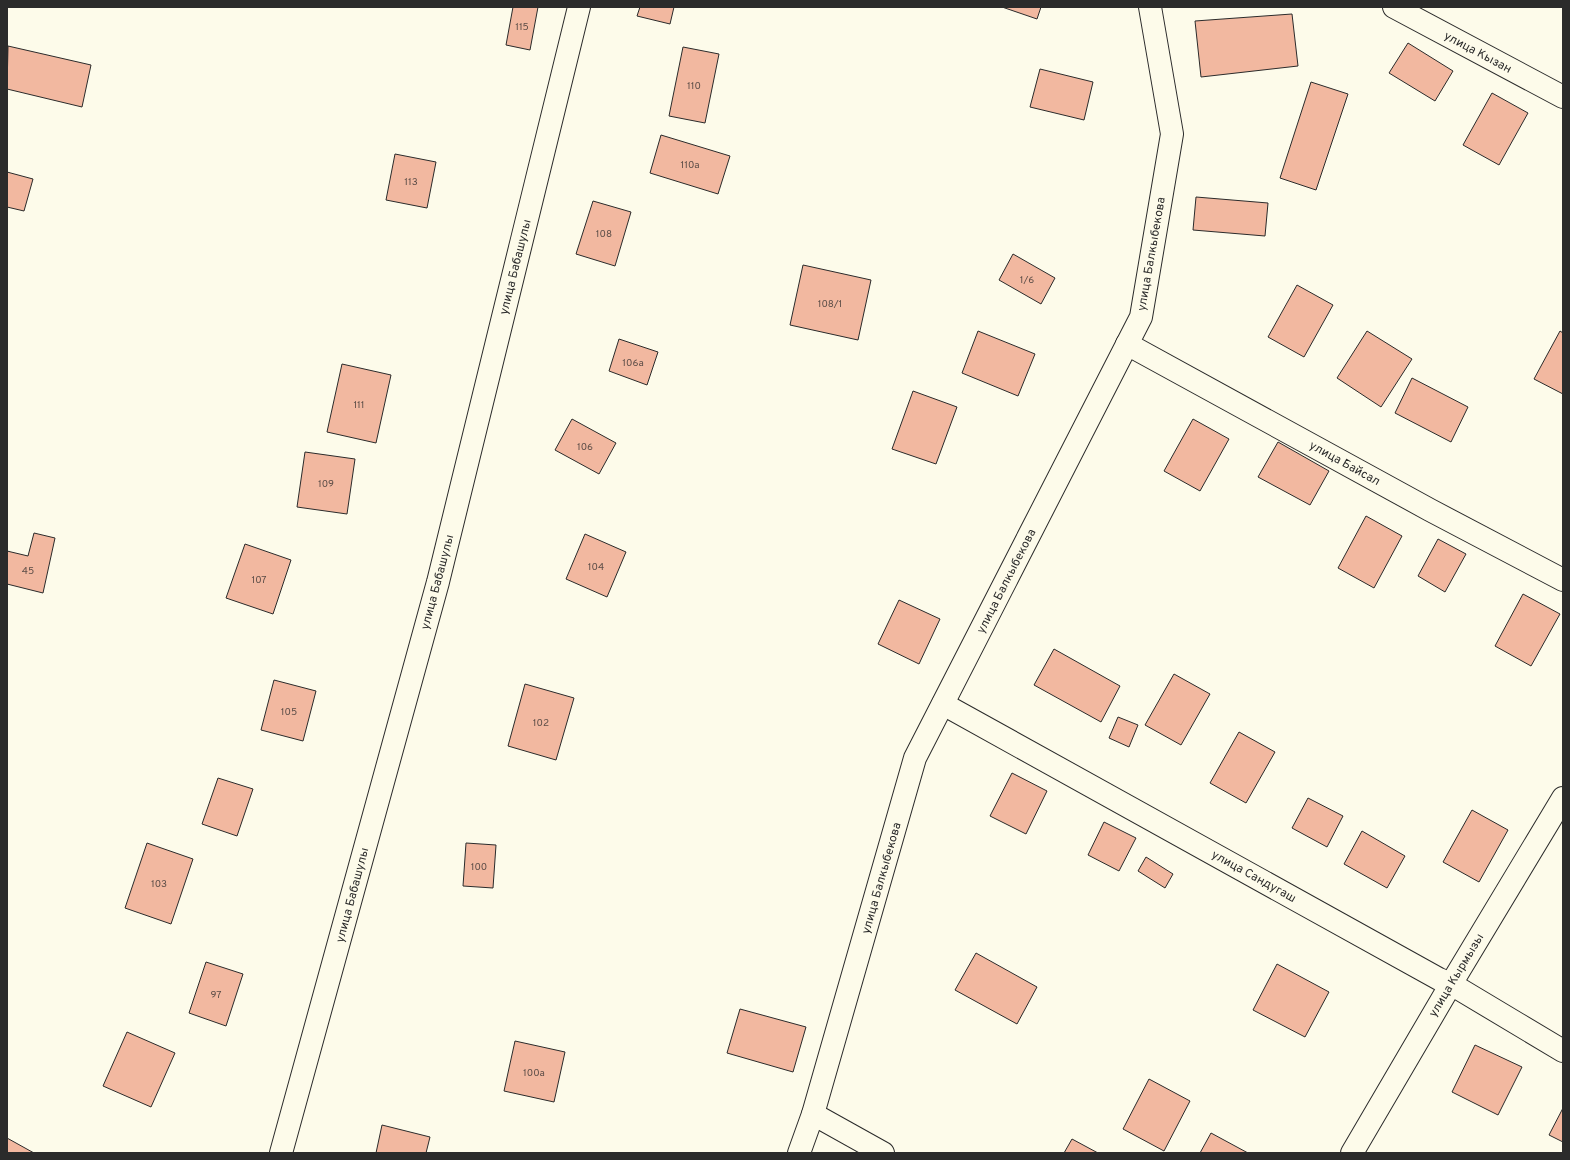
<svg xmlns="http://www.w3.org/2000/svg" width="1570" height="1160" font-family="Overpass,sans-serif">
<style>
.building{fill:#f2b8a0;stroke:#2b2b2b}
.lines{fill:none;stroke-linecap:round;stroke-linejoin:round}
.minor-casing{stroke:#2b2b2b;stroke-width:24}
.minor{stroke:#fdfbea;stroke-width:22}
.labels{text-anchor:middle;stroke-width:3;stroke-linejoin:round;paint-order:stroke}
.number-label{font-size:10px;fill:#5d4e48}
.street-label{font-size:12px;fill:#2b2b2b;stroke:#fdfbea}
</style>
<rect width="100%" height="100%" fill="#fdfbea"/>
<g class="building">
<polygon points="513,7 538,7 530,50 506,45"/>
<polygon points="640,7 674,7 670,24 637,16"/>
<polygon points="1002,7 1041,7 1037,19"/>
<polygon points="1292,14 1298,66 1201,77 1195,21"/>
<polygon points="1408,43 1453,71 1435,101 1389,73"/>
<polygon points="8,46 91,65 82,107 7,89"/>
<polygon points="683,47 719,54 705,123 669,116"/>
<polygon points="1040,69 1093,82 1084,120 1030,107"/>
<polygon points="1311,82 1348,94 1316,190 1280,178"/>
<polygon points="1492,93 1528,113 1499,165 1463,145"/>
<polygon points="661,135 730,156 718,194 650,173"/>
<polygon points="395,154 436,162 427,208 386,200"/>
<polygon points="7,172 33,179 24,211 7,207"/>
<polygon points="1196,197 1268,203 1265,236 1193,230"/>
<polygon points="593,201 631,212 615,266 576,254"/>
<polygon points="1013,254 1055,278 1041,304 999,280"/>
<polygon points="803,265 871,280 858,340 790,325"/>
<polygon points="1297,285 1333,305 1304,357 1268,337"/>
<polygon points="978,331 1035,354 1018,396 962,373"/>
<polygon points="1367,331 1412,359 1381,407 1337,378"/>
<polygon points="1560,331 1563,333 1563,394 1534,379"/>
<polygon points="619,339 658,352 647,385 609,371"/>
<polygon points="342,364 391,375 376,443 327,432"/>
<polygon points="1412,378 1468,407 1451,442 1395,413"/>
<polygon points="913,391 957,407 936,464 892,449"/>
<polygon points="572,419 616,443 599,474 555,450"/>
<polygon points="1193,419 1229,439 1200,491 1164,471"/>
<polygon points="1278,442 1329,471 1310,505 1258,477"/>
<polygon points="305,452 355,459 347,514 297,507"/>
<polygon points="1366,516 1402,536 1374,588 1338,568"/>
<polygon points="34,533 55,538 43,593 7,584 7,551 28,556"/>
<polygon points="585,534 626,552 607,597 566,579"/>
<polygon points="1438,539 1466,554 1445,592 1418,576"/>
<polygon points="245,544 291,560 273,614 226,598"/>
<polygon points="1523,594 1560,614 1531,666 1495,646"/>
<polygon points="899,600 940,619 919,664 878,644"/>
<polygon points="1054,649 1120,686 1101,722 1034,685"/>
<polygon points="1174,674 1210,694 1181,745 1145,725"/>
<polygon points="274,680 316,691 303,741 261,730"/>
<polygon points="525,684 574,698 556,760 508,746"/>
<polygon points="1118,717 1138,725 1129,747 1109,738"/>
<polygon points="1239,732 1275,752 1246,803 1210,783"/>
<polygon points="1012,773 1047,791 1026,834 990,816"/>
<polygon points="218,778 253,789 237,836 202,824"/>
<polygon points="1308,798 1343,816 1327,847 1292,828"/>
<polygon points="1472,810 1508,830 1479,882 1443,862"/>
<polygon points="1104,822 1136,838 1119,871 1088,855"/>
<polygon points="1362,831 1405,856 1387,888 1344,864"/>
<polygon points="147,843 193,859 171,924 125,908"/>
<polygon points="466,843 496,845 493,888 463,886"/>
<polygon points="1146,857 1173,874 1165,888 1138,871"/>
<polygon points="976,953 1037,987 1017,1024 955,990"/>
<polygon points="206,962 243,974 226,1026 189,1013"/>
<polygon points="1277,964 1329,992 1305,1037 1253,1010"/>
<polygon points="740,1009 806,1027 793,1072 727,1053"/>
<polygon points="127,1032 175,1053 151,1107 103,1086"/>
<polygon points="515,1041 565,1052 554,1102 504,1091"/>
<polygon points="1475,1045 1522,1067 1498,1115 1452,1092"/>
<polygon points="1149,1079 1190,1101 1164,1151 1123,1129"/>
<polygon points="1563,1108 1563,1142 1549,1135"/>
<polygon points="382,1125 430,1137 426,1153 376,1153"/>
<polygon points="1211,1133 1248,1153 1200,1153"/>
<polygon points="7,1138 34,1153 7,1153"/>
<polygon points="1072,1139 1098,1153 1064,1153"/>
</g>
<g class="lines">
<defs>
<g id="minor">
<polyline points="1394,7 1563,97"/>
<polyline points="1127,344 1430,510 1563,580"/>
<polyline points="943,704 1439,979 1451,984 1563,1051"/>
<polyline points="813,1114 883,1153"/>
<polyline points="281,1153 438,582 579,7"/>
<polyline points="799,1153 813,1114 915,758 1141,317 1172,134 1150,7"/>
<polyline points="1352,1153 1451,984 1563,798"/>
</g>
</defs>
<use href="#minor" class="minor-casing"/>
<use href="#minor" class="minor"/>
</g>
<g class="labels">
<g class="number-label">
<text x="522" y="30">115</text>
<text x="694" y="89">110</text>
<text x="690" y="168">110а</text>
<text x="411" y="185">113</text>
<text x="604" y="237">108</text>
<text x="1027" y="283">1/6</text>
<text x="830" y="307">108/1</text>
<text x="633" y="366">106а</text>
<text x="359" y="408">111</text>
<text x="585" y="450">106</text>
<text x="326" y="487">109</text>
<text x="596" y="570">104</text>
<text x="28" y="574">45</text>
<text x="259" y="583">107</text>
<text x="289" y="715">105</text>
<text x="541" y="726">102</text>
<text x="479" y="870">100</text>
<text x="159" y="887">103</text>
<text x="216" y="998">97</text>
<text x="534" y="1076">100а</text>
</g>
<g class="street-label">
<text transform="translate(1478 52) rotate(28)" y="4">улица Кызан</text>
<text transform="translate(1151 254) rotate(-80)" y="4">улица Балкыбекова</text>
<text transform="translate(515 267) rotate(-76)" y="4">улица Бабашулы</text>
<text transform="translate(1345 463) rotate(29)" y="4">улица Байсал</text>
<text transform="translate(1006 581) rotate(-63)" y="4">улица Балкыбекова</text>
<text transform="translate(437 582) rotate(-75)" y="4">улица Бабашулы</text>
<text transform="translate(1254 876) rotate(29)" y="4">улица Сандугаш</text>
<text transform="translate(881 878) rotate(-74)" y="4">улица Балкыбекова</text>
<text transform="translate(352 895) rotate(-75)" y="4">улица Бабашулы</text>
<text transform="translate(1456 975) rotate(-59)" y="4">улица Кырмызы</text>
</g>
</g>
<rect width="1570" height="1160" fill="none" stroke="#2b2b2b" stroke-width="16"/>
</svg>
